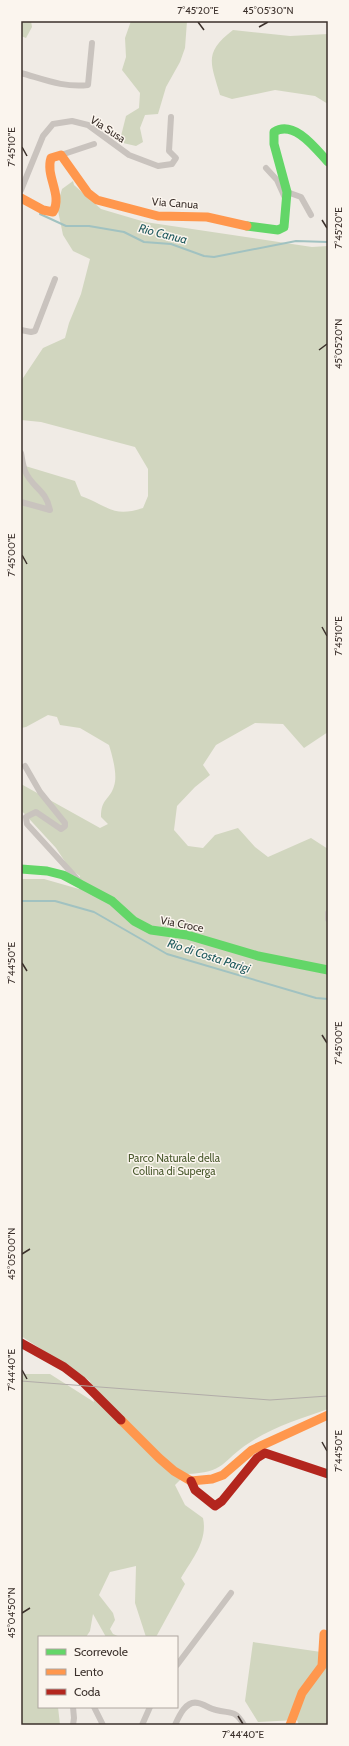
<svg xmlns="http://www.w3.org/2000/svg" width="349" height="1746" font-family="Cabin,sans-serif">
<style>
.green{fill:#d1d6bf}
.lines{fill:none;stroke-linecap:round;stroke-linejoin:round}
.stream{stroke:#a1c2c1;stroke-width:2}
.street{stroke:#c9c3be;stroke-width:6}
.fast{stroke:#63d668;stroke-width:9}
.slow{stroke:#ff974d;stroke-width:9}
.jam{stroke:#b3261e;stroke-width:9}
.tram{stroke:#b1aca8;stroke-width:1}
.ticks{fill:none;stroke:#3b302b;stroke-width:1.5}
.labels{text-anchor:middle;stroke-width:3;stroke-linejoin:round;paint-order:stroke}
.street-label{font-size:11px;fill:#3b302b;stroke:#fbf5ee}
.park-label{font-size:11px;fill:#4a5a2e;stroke:#fbf5ee}
.water-label{font-size:12px;font-style:italic;fill:#1f5a5e;stroke:#fbf5ee}
.neatline{fill:none;stroke:#3b302b;stroke-width:1.5}
.ticks-label{font-size:10px;text-anchor:middle;fill:#3b302b}
</style>
<rect width="100%" height="100%" fill="#f0ebe5"/>
<g class="green">
<polygon points="21,21 31,21 32,27 26,38 21,36"/>
<polygon points="131,21 187,21 185,48 180,62 166,87 158,114 145,115 140,128 143,142 136,146 123,143 121,136 126,116 139,108 140,93 122,70 126,57 125,38"/>
<path d="M233 30 290 36 328 34V104L315 96 275 90 232 99 220 95C211 63 203 53 233 30Z"/>
<path d="M73 181 74 185 101 209 145 222 312 247 328 246V732L304 748 283 724 255 723 216 745 203 765 210 775 195 787 177 806 174 830 188 846 203 848 215 835 238 828 255 847 268 857 311 838 328 849V1409C302 1418 273 1427 249 1443 221 1461 226 1473 186 1474L175 1485 185 1505 203 1518C208 1541 192 1559 181 1578L185 1584 156 1637H146L135 1603 136 1566 110 1572 99 1595 113 1613 115 1620 110 1629 113 1634 120 1637H106L93 1614 90 1631 86 1637H39V1707H58L60 1725H21V1374H50L94 1402 90 1381 21 1336V879H44L79 889 80 876 70 869 56 848 21 810V784L100 828 108 824 101 817C101 798 110 800 114 786 118 775 112 755 109 745L80 728 60 725 57 717 48 715 26 727 21 728V479L22 465 75 481 81 496C109 506 112 518 143 508L148 496V469L135 447 41 422 21 420V381L43 348 65 338 69 323 81 294 90 259 73 251 63 235 57 206 62 189Z"/>
<polygon points="253,1642 328,1653 328,1725 299,1725 297,1720 258,1722 245,1701"/>
</g>
<g class="lines">
<g class="stream">
<polyline points="40,214 66,226 89,226 124,232 144,242 171,244 204,256 214,257 296,241 328,242"/>
<polyline points="21,901 55,901 94,912 167,954 316,998 328,999"/>
</g>
<g class="street">
<path d="M21 73C43 79 64 88 88 85L92 43"/>
<polyline points="61,155 94,144"/>
<polyline points="266,168 277,180 286,200"/>
<polyline points="21,190 43,136 53,124 72,121 88,125 129,155 158,166 172,164 176,158 169,151 171,117"/>
<polyline points="287,192 301,197 311,215"/>
<polyline points="21,330 31,332 35,331 55,279"/>
<path d="M21 453C22 458 23 466 25 471 32 488 46 489 50 510L21 502"/>
<polyline points="25,766 40,792 65,823 65,826 61,829 36,812 26,817 27,824 79,881"/>
<polyline points="328,913 328,919"/>
<polyline points="177,1665 231,1593"/>
<polyline points="94,1707 103,1725"/>
<polyline points="73,1725 74,1718 73,1707"/>
<polyline points="142,1725 150,1707"/>
<path d="M175 1725C179 1716 186 1700 198 1703 204 1704 210 1709 216 1710 231 1714 235 1709 244 1725"/>
</g>
<g class="fast">
<path d="M247 226 278 230 284 227 287 192 274 144V132C294 119 316 149 328 162"/>
<polyline points="21,869 47,871 63,875 112,901 134,921 151,930 187,935 258,956 328,970"/>
</g>
<g class="slow">
<path d="M21 198 43 210 53 212C63 195 45 176 51 158L61 155 88 193 97 200 158 216 207 217 247 226"/>
<polyline points="121,1420 159,1458 174,1471 191,1481 212,1479 223,1475 252,1450 328,1415"/>
<polyline points="290,1725 302,1693 322,1666 324,1634"/>
</g>
<g class="jam">
<polyline points="21,1343 64,1367 81,1380 121,1420"/>
<polyline points="191,1481 195,1490 215,1506 222,1501 257,1458 265,1453 328,1474"/>
</g>
<polyline class="tram" points="21,1381 270,1400 328,1396"/>
</g>
<path class="ticks" d="M198 22 204 30M259 27 268 22M22 147 27 156M322 220 327 228M319 350 327 344M22 555 27 564M322 627 327 636M22 963 27 971M322 1035 327 1043M22 1254 30 1249M22 1370 27 1379M322 1442 327 1451M22 1613 30 1608M238 1716 243 1724"/>
<g class="labels">
<g class="street-label">
<text transform="translate(108 129) rotate(33)" y="4">Via Susa</text>
<text transform="translate(175 203) rotate(4)" y="4">Via Canua</text>
<text transform="translate(182 924) rotate(11)" y="4">Via Croce</text>
</g>
<g class="park-label">
<text x="174" y="1162">Parco Naturale della<tspan x="174" dy="13">Collina di Superga</tspan></text>
</g>
<g class="water-label">
<text transform="translate(163 234) rotate(14)" y="4">Rio Canua</text>
<text transform="translate(209 956) rotate(18)" y="4">Rio di Costa Parigi</text>
</g>
</g>
<rect width="349" height="1746" fill="none" stroke="#fbf5ee" stroke-width="44"/>
<rect x="38" y="1636" width="140" height="72" fill="#fbf5ee" stroke="#aea6a0"/>
<rect x="46" y="1649" width="20" height="6" fill="#63d668" stroke="#aea6a0"/>
<text x="74" y="1656" font-size="12" fill="#3b302b">Scorrevole</text>
<rect x="46" y="1669" width="20" height="6" fill="#ff974d" stroke="#aea6a0"/>
<text x="74" y="1676" font-size="12" fill="#3b302b">Lento</text>
<rect x="46" y="1689" width="20" height="6" fill="#b3261e" stroke="#aea6a0"/>
<text x="74" y="1696" font-size="12" fill="#3b302b">Coda</text>
<rect x="22" y="22" width="305" height="1702" class="neatline"/>
<g class="ticks-label">
<text x="198" y="14">7°45'20"E</text>
<text x="268" y="14">45°05'30"N</text>
<text transform="translate(11 147) rotate(-90)" y="4">7°45'10"E</text>
<text transform="translate(338 228) rotate(-90)" y="4">7°45'20"E</text>
<text transform="translate(338 344) rotate(-90)" y="4">45°05'20"N</text>
<text transform="translate(11 555) rotate(-90)" y="4">7°45'00"E</text>
<text transform="translate(338 636) rotate(-90)" y="4">7°45'10"E</text>
<text transform="translate(11 963) rotate(-90)" y="4">7°44'50"E</text>
<text transform="translate(338 1043) rotate(-90)" y="4">7°45'00"E</text>
<text transform="translate(11 1254) rotate(-90)" y="4">45°05'00"N</text>
<text transform="translate(11 1370) rotate(-90)" y="4">7°44'40"E</text>
<text transform="translate(338 1451) rotate(-90)" y="4">7°44'50"E</text>
<text transform="translate(11 1613) rotate(-90)" y="4">45°04'50"N</text>
<text x="243" y="1738">7°44'40"E</text>
</g>
</svg>
